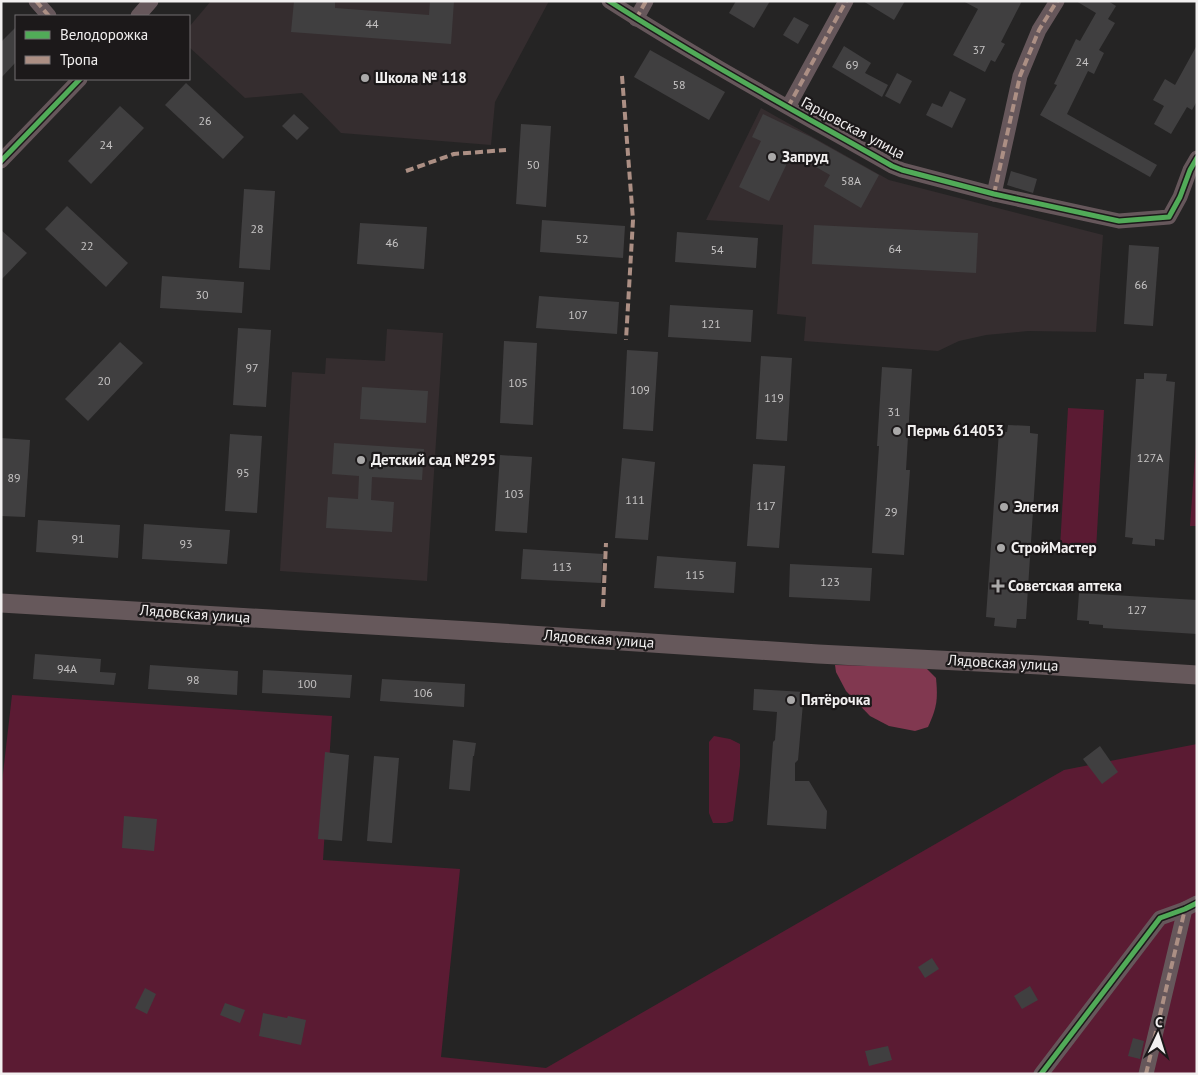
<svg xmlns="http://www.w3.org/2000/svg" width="1198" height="1075" font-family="'PT Sans',sans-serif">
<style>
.built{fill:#352d2f}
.green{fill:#5b1b33}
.forest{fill:#813850}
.building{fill:#403f40}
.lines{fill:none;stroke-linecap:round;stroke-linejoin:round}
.minor{stroke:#66575b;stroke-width:15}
.major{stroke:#66585b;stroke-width:19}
.quiet{stroke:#ac8f84;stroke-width:4;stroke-dasharray:8 4;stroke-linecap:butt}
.cycleway-casing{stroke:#1c191a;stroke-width:8}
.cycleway{stroke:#51ab58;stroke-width:5}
.poi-dot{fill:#aaa9a9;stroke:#1c191a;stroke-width:2}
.labels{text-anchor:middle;stroke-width:4.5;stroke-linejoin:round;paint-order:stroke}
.number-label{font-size:12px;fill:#c6c4c4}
.poi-label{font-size:15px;font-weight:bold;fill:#f2f0f0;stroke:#1c191a;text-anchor:start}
.street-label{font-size:15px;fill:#f2f0f0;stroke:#1c191a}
</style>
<rect width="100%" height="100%" fill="#252424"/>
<g class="built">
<polygon points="211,1 549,1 495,102 491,145 341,133 302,93 245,98 189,47 189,27"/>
<polygon points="761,108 889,180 1103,235 1096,332 1028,331 986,335 959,341 938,351 804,341 806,317 777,314 783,225 706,220"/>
<polygon points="387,329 443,333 427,581 280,571 292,372 325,374 326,358 385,361"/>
</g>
<g class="green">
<polygon points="1068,408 1104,410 1096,550 1060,548"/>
<polygon points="1197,430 1197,526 1190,526"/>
<polygon points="12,695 332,716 323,860 460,869 441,1057 546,1068 1064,770 1197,744 1197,1074 1,1074 1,791"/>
<polygon points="714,736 730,739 740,744 740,766 733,821 726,823 713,823 709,813 709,742"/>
</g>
<path class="forest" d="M835 665 925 667 936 678C938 700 937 707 928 727L915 731 889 726 870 716 846 691 836 672Z"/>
<g class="building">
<polygon points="294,1 335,1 335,8 429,15 430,1 454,1 451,44 291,32"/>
<polygon points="736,1 770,1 754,28 729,13"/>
<polygon points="863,1 905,1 894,20"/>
<polygon points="963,1 1022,1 1001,42 1005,44 995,62 991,60 985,72 953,55 978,9"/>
<polygon points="1076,1 1108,1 1116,6 1108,19 1115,23 1099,50 1104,53 1094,74 1088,71 1067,114 1157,165 1150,177 1040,115 1057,85 1054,84 1076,39 1080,41 1096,13"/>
<polygon points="794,17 809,25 798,44 783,35"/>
<polygon points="16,27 16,62 1,78 1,42"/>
<polygon points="1197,45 1197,101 1192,110 1187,107 1171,134 1154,124 1164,106 1153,100 1165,79 1175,85"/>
<polygon points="844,46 871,63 865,73 888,85 882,97 832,67"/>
<polygon points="650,50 725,92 709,120 634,77"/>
<polygon points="897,73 912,81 900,104 885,96"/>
<polygon points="186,83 244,137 223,159 165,105"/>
<polygon points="950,91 966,99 952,128 926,115 932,103 942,107"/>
<polygon points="120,106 144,128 91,184 68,161"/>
<polygon points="294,114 309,128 297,140 282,126"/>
<polygon points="763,114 811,137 879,175 861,208 824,186 830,175 802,159 802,160 791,155 769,201 739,187 761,141 752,137"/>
<polygon points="521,124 551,126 546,207 516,204"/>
<polygon points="1011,171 1037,179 1033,193 1007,185"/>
<polygon points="244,189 275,191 270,270 239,268"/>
<polygon points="67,206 128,263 106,287 45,229"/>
<polygon points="542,220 625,226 623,258 540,252"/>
<polygon points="360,223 427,227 424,269 357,264"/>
<polygon points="814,225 978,233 976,273 812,264"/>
<polygon points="1,230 27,253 1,280"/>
<polygon points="677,232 758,238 756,268 675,262"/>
<polygon points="1129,245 1159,247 1153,326 1124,324"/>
<polygon points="162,276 244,282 242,313 160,308"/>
<polygon points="539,296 619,302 617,334 536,328"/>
<polygon points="670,305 753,310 751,342 668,337"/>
<polygon points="238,328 271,330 266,407 233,405"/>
<polygon points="504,341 537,343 533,425 500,423"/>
<polygon points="120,342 143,363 88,421 65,399"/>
<polygon points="627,350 658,352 653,431 623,429"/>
<polygon points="761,356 792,358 787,441 756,439"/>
<polygon points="882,367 912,369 906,470 910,470 904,555 872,553 879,446 877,446"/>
<polygon points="1144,373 1167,374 1166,381 1175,382 1164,540 1155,539 1155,546 1132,544 1133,538 1125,537 1136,379 1144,379"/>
<polygon points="362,387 428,391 426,423 360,419"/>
<polygon points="1008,425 1030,426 1030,433 1038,434 1026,619 1017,619 1016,628 994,626 995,618 986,617 999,431 1007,432"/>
<polygon points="230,434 262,436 257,513 225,511"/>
<polygon points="1,438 30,440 25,517 1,516"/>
<polygon points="334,443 424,449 422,480 372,477 371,500 394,502 392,532 326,528 328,497 358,499 359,476 332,474"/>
<polygon points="500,455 532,457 527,533 495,531"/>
<polygon points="622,458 655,462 648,540 615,538"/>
<polygon points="753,464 785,466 779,548 747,546"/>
<polygon points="38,520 120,525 118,558 36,552"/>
<polygon points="144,524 230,530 227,564 142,559"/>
<polygon points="523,549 603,554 601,583 521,579"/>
<polygon points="657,556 736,562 734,593 654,588"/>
<polygon points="790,564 872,568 870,601 789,597"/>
<polygon points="1079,593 1197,600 1197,634 1103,628 1103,625 1089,624 1089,621 1077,620"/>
<polygon points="35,654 101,659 100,672 116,673 114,685 33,679"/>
<polygon points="150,665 238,671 237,695 148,689"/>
<polygon points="263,670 352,675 350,698 262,693"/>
<polygon points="382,679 465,684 464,707 380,701"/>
<polygon points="754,689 804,692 798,760 795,763 795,781 809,781 827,811 826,829 767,825 773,742 775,740 777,712 753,710"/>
<polygon points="453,740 476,743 474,756 473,756 470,791 449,789"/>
<polygon points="1100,746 1118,772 1102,784 1083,759"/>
<polygon points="325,752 349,755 342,841 318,839"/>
<polygon points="374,756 399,758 392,843 367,841"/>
<polygon points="124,816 157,819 154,851 122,848"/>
<polygon points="932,958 939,969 925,978 918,967"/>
<polygon points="1030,986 1038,1000 1022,1009 1014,996"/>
<polygon points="145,988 156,994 147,1014 135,1008"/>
<polygon points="225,1003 245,1010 240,1023 220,1015"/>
<polygon points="263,1013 287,1018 288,1016 306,1020 301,1045 259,1036"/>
<polygon points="1133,1038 1144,1041 1140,1059 1128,1056"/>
<polygon points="888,1046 892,1060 869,1066 865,1051"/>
</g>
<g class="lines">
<g class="minor">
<polyline points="36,1 49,16"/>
<path d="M609 1C701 60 797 112 892 166L902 170 994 194 1119 221 1169 217 1180 197 1190 170 1197 158"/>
<polyline points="138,16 151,1"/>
<polyline points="636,19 646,1"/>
<polyline points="788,107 846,1"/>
<polyline points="1,161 80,79"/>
<polyline points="994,194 1020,76 1039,30 1057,1"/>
<polyline points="1041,1074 1160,918 1185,909 1197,903"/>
<polyline points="1146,1074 1185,909"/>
</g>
<polyline class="major" points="1,603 470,631 818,654 1040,665 1197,675"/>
<g class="quiet">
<polyline points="36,1 49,16"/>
<polyline points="636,19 646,1"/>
<polyline points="622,76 633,220 626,340"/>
<polyline points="788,107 846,1"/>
<polyline points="406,171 454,154 506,150"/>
<polyline points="994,194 1020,76 1039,30 1057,1"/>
<polyline points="603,607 606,543"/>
<polyline points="1146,1074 1185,909"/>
</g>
<defs>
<g id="cycleway">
<path d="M609 1C701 60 797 112 892 166L902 170 994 194 1119 221 1169 217 1180 197 1190 170 1197 158"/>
<polyline points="1,161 80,79"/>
<polyline points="1041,1074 1160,918 1185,909 1197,903"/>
</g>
</defs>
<use href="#cycleway" class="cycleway-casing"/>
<use href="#cycleway" class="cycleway"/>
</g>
<g class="poi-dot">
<circle cx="365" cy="78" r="5"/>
<circle cx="772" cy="157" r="5"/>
<circle cx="897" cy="431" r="5"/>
<circle cx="361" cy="460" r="5"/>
<circle cx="1004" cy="507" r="5"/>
<circle cx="1001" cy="548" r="5"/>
<path d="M995.5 578.5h5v5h5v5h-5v5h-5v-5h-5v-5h5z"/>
<circle cx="791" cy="700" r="5"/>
</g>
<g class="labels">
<g class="number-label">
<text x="372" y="28">44</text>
<text x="979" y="54">37</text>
<text x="1082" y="66">24</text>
<text x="852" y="69">69</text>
<text x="679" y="89">58</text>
<text x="205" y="125">26</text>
<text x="106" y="149">24</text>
<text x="533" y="169">50</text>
<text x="851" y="185">58А</text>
<text x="257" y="233">28</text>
<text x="582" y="243">52</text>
<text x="392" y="247">46</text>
<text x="87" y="250">22</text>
<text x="895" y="253">64</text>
<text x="717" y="254">54</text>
<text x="1141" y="289">66</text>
<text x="202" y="299">30</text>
<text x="578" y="319">107</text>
<text x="711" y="328">121</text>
<text x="252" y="372">97</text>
<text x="104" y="385">20</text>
<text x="518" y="387">105</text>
<text x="640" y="394">109</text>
<text x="774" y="402">119</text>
<text x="894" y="416">31</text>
<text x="1150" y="462">127А</text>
<text x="243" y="477">95</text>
<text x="14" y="482">89</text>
<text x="514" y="498">103</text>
<text x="635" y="504">111</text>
<text x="766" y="510">117</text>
<text x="891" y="516">29</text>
<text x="78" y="543">91</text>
<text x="186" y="548">93</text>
<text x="562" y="571">113</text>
<text x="695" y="579">115</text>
<text x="830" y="586">123</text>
<text x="1137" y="614">127</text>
<text x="67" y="673">94А</text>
<text x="193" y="684">98</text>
<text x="307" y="688">100</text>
<text x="423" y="697">106</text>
</g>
<g class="poi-label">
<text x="375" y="83">Школа № 118</text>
<text x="782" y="162">Запруд</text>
<text x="907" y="436">Пермь 614053</text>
<text x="371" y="465">Детский сад №295</text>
<text x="1014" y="512">Элегия</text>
<text x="1011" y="553">СтройМастер</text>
<text x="1008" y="591">Советская аптека</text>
<text x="801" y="705">Пятёрочка</text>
</g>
<g class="street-label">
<text transform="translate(853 128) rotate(28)" y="5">Гарцовская улица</text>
<text transform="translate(195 614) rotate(4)" y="5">Лядовская улица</text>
<text transform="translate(599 639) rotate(4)" y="5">Лядовская улица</text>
<text transform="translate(1003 663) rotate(3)" y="5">Лядовская улица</text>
</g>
</g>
<rect width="1198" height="1075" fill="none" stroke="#f2f0f0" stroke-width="5"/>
<rect x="15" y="15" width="175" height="65" fill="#1c191a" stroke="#726f70"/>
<rect x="25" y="31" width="25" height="8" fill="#51ab58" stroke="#726f70"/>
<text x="60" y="40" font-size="15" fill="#f2f0f0">Велодорожка</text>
<rect x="25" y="56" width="25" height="8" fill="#ac8f84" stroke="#726f70"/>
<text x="60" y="65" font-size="15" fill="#f2f0f0">Тропа</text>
<g transform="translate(1158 1035) rotate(4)" stroke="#1c191a" stroke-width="4" paint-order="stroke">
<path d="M0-4L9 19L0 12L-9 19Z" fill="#f2f0f0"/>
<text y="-8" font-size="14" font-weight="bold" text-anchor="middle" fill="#f2f0f0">С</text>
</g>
</svg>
